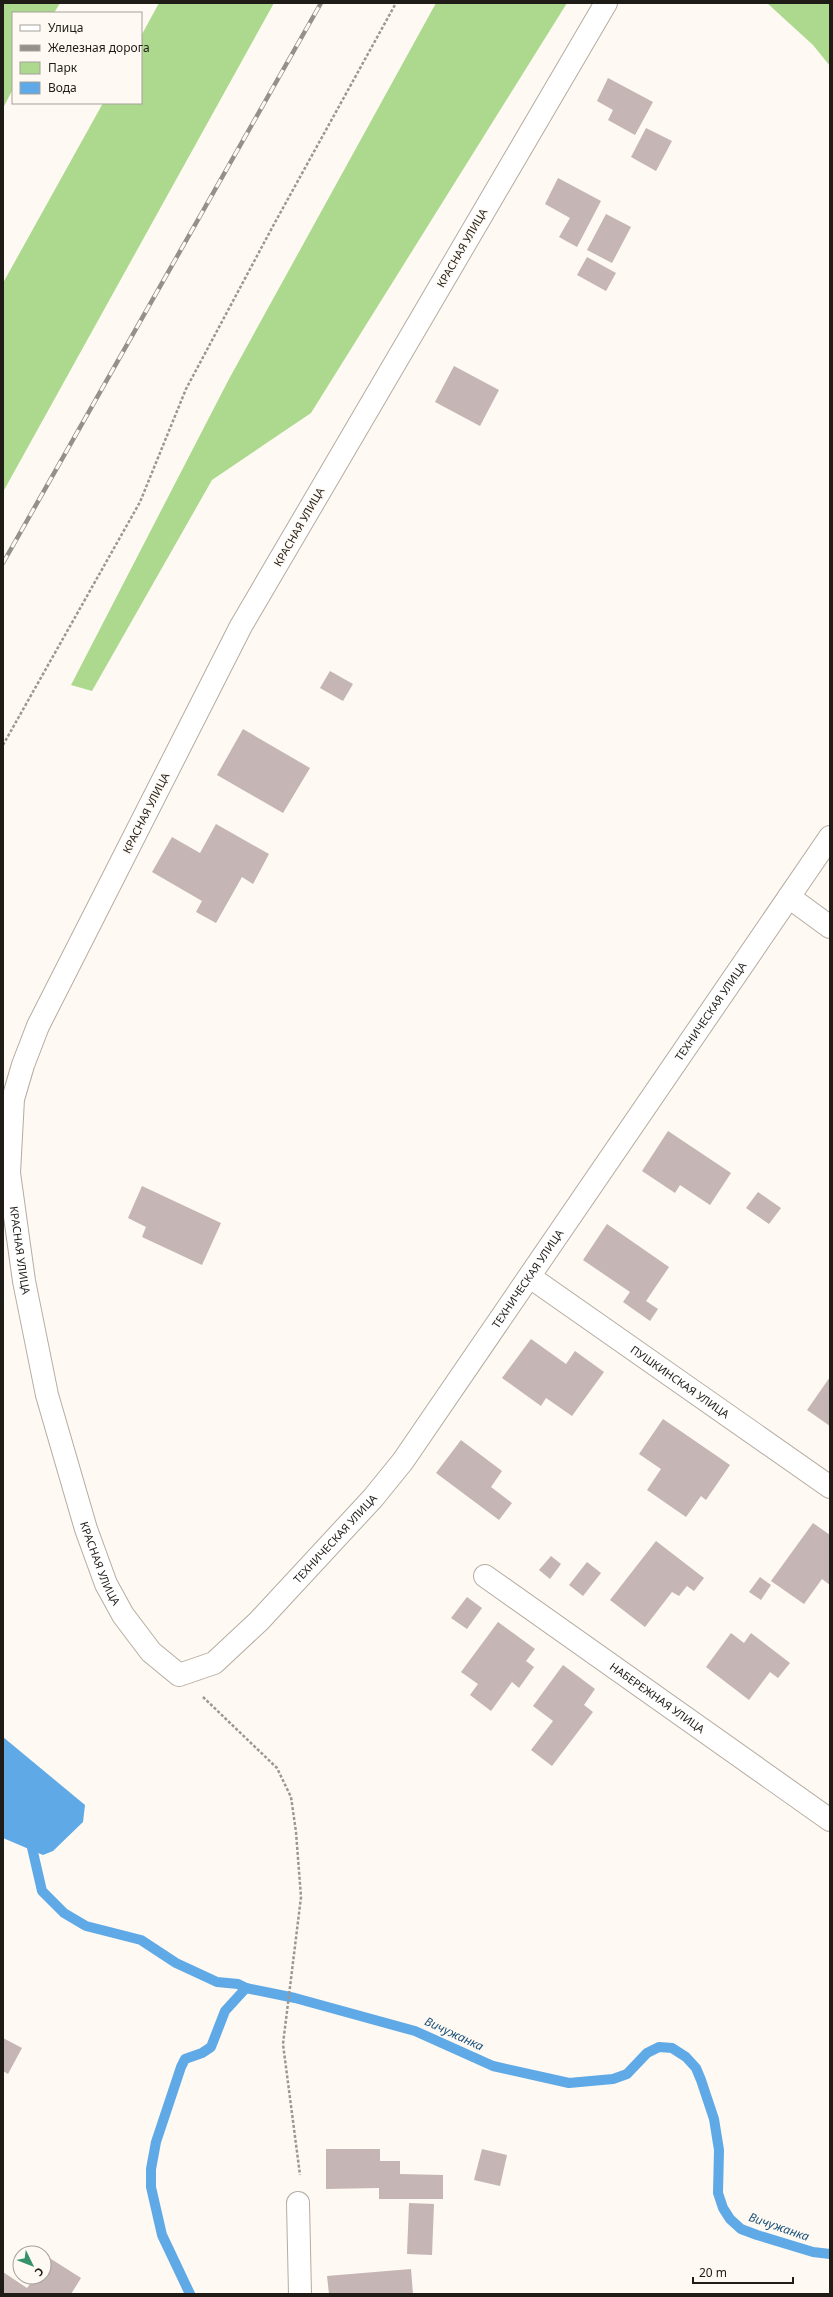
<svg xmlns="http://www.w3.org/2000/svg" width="833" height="2297" font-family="'Noto Sans',sans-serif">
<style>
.green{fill:#add98f}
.water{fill:#5ea9e6}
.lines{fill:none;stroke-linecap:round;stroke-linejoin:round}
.stream{stroke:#5ea9e6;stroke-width:10}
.building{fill:#c5b5b4}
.minor-casing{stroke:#b5aca1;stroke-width:24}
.path{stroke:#9b9792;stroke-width:2.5;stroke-dasharray:3 2;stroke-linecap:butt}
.minor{stroke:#fff;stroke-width:22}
.rail-casing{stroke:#94908a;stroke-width:4.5}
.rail{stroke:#fef9f2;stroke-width:3;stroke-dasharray:9;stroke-linecap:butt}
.labels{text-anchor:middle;stroke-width:3;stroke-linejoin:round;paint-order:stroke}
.street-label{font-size:11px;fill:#1f1c18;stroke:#fef9f2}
.water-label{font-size:12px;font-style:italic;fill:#1d547d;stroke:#fef9f2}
</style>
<rect width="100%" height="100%" fill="#fef9f2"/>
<g class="green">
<polygon points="3,3 60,3 54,13 13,13 13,89 3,108"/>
<polygon points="159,3 274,3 3,492 3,283 103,103 141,103 141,36"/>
<polygon points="436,3 567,3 311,413 212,480 92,691 71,685 229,379"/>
<polygon points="767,3 830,3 830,66 813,45"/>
</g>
<polygon class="water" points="3,1737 85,1805 83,1822 53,1851 43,1855 3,1838"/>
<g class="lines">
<g class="stream">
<polyline points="30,1839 42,1891 64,1913 86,1926 141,1940 176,1963 217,1982 238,1984 246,1988 295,1998 415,2031 493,2066 569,2083 613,2079 627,2074 647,2053 659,2047 672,2048 686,2057 696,2068 701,2080 714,2119 719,2150 718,2193 723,2208 730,2219 741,2229 757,2235 813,2252 830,2254"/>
<polyline points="190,2294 162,2235 151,2187 151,2169 156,2142 181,2067 185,2059 202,2053 211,2047 225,2011 246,1988"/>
</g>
</g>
<g class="building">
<polygon points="608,78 653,102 635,135 608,120 613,110 597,101"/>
<polygon points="646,128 672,141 656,171 631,157"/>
<polygon points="558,178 601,201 577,247 559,237 570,218 545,204"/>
<polygon points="606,214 631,227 612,263 587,250"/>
<polygon points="587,257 616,273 606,291 577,275"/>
<polygon points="454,366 499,390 480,426 435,402"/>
<polygon points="330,671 353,684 343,701 320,688"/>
<polygon points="243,729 310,768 283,813 217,775"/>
<polygon points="216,824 269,854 253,884 242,877 216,923 196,912 202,901 152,872 172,837 200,853"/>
<polygon points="668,1131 731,1173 710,1205 680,1185 675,1193 642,1171"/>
<polygon points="142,1186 221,1223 202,1265 142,1237 146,1227 128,1218"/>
<polygon points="758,1192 781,1208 769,1224 746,1208"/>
<polygon points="607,1224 669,1267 646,1301 658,1309 650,1321 623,1302 630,1292 583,1260"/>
<polygon points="531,1339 566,1364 575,1351 604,1372 572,1416 546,1398 541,1406 502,1378"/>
<polygon points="830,1377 830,1426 807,1410"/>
<polygon points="663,1419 730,1465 706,1500 701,1496 686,1517 647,1490 661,1469 639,1454"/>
<polygon points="461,1440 502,1471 491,1487 512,1503 499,1520 436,1473"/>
<polygon points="813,1523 830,1535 830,1585 822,1579 804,1604 771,1581"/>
<polygon points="656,1541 704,1578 694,1591 687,1586 679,1596 672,1592 645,1627 610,1600"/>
<polygon points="551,1556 561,1564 550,1579 539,1570"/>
<polygon points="587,1562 601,1573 583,1596 569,1585"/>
<polygon points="760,1577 771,1585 761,1600 749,1592"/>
<polygon points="467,1597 482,1608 467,1629 451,1618"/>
<polygon points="498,1622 535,1649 526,1661 534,1667 519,1688 512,1682 491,1711 470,1695 478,1684 461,1672"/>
<polygon points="731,1633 744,1643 751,1633 790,1663 778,1678 770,1672 749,1700 706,1667"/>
<polygon points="563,1665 595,1689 584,1705 593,1712 552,1766 531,1750 553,1721 533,1706"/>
<polygon points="3,2038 22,2048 8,2074 3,2071"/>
<polygon points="326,2149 380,2149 380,2161 400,2161 400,2174 443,2175 443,2199 379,2199 379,2188 326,2189"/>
<polygon points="482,2149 507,2155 500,2186 474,2180"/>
<polygon points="409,2203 434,2204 432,2255 407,2254"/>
<polygon points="48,2257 81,2278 71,2294 3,2294 3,2272 27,2288 35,2277 44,2277 44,2263"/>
<polygon points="411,2269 413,2294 329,2294 327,2276"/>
</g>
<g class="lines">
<defs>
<g id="minor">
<path id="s1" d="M606 3 241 626 38 1026 23 1065 13 1099 9 1173 24 1281 47 1395 86 1529 106 1584 123 1615 151 1652 179 1675 214 1663 259 1621 373 1498 403 1461 830 837"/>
<polyline points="789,897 830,927"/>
<path id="s2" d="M530 1277 830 1487"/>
<path id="s3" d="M485 1576 830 1820"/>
<polyline points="298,2203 300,2294"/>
</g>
</defs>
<use href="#minor" class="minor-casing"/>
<g class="path">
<polyline points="3,745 140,502 186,389 273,226 396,3"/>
<polyline points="203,1697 277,1768 291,1797 296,1832 301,1897 283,2044 300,2175"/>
</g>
<use href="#minor" class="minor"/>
<defs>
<polyline id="rail" points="3,563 321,3"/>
</defs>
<use href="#rail" class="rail-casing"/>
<use href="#rail" class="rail"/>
</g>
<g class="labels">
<g class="street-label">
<text transform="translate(462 248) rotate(-60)" y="4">КРАСНАЯ УЛИЦА</text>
<text transform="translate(299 527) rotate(-60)" y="4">КРАСНАЯ УЛИЦА</text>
<text transform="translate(146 813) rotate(-63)" y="4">КРАСНАЯ УЛИЦА</text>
<text dy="4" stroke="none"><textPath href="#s1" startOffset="2722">ТЕХНИЧЕСКАЯ УЛИЦА</textPath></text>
<text dy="4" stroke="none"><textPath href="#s1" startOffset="1400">КРАСНАЯ УЛИЦА</textPath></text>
<text dy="4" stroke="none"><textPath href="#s1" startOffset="2398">ТЕХНИЧЕСКАЯ УЛИЦА</textPath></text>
<text dy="4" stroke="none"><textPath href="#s2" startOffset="183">ПУШКИНСКАЯ УЛИЦА</textPath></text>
<text dy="4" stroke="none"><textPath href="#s1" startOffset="2074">ТЕХНИЧЕСКАЯ УЛИЦА</textPath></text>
<text dy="4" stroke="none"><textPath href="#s1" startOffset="1724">КРАСНАЯ УЛИЦА</textPath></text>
<text dy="4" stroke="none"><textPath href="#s3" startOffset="211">НАБЕРЕЖНАЯ УЛИЦА</textPath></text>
</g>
<g class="water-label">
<text transform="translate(454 2034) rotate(25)" y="4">Вичужанка</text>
<text transform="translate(779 2227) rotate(19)" y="4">Вичужанка</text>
</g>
</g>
<rect width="833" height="2297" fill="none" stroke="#1f1c18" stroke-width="8"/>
<rect x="12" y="12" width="130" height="92" fill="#fef9f2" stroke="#a5a19b"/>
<rect x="20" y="25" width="20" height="6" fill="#ffffff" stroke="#a5a19b"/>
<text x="48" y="32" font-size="12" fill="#1f1c18">Улица</text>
<rect x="20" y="45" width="20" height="6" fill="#94908a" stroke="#a5a19b"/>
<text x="48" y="52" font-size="12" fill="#1f1c18">Железная дорога</text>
<rect x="20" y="62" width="20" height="12" fill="#add98f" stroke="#a5a19b"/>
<text x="48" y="72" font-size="12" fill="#1f1c18">Парк</text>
<rect x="20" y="82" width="20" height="12" fill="#5ea9e6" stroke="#a5a19b"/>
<text x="48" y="92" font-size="12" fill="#1f1c18">Вода</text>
<g transform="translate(32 2265) rotate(133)"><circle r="19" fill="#fef9f2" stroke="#a5a19b"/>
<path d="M0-3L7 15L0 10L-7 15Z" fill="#359269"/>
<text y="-6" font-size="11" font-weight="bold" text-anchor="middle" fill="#1f1c18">С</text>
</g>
<path d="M693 2277v6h100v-6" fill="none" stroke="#1f1c18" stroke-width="2"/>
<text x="699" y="2277" font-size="12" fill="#1f1c18" stroke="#fef9f2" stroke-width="3" paint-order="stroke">20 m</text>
</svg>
